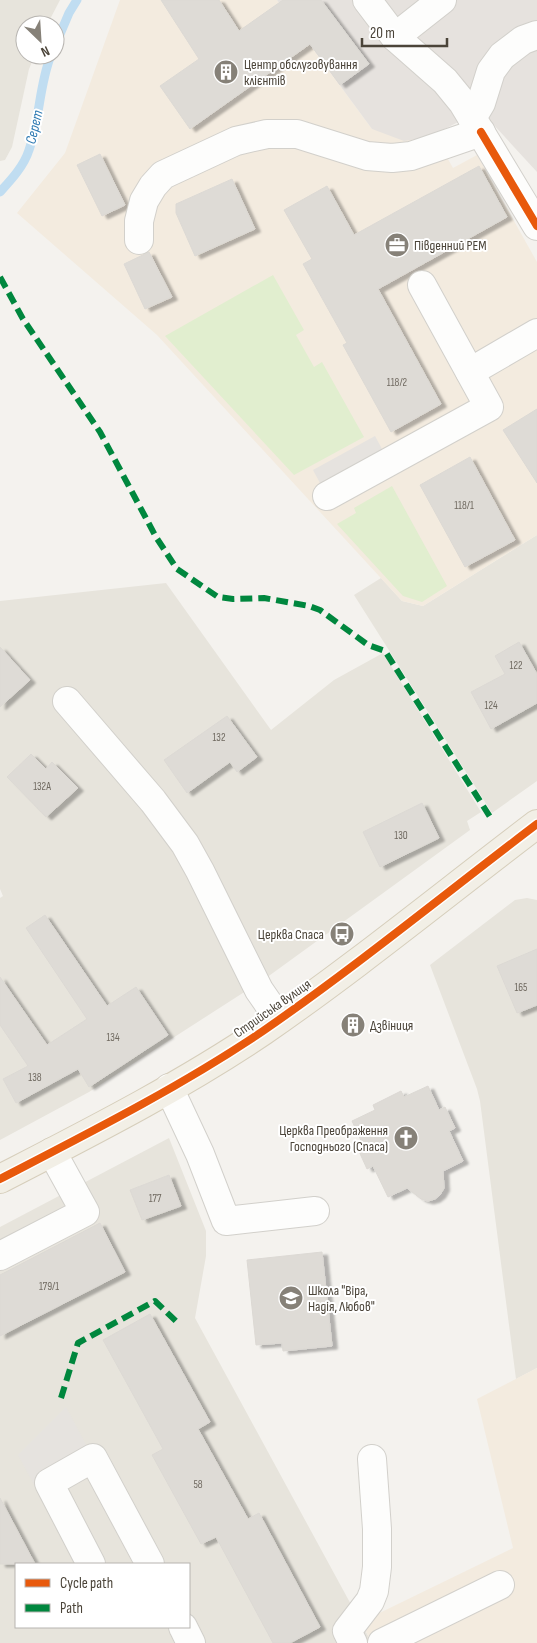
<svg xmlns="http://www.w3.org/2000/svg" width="537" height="1643" font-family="'Sofia Sans Condensed',sans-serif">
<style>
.residential{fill:#e7e4dc;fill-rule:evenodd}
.commercial{fill:#f3ebdf}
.industrial{fill:#e6e2de}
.green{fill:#e1eecf}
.parking{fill:#e6e3df}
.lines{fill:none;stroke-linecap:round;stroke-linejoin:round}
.stream{stroke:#c0ddf1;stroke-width:9}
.building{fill:#dedbd6;stroke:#dcd9d4;filter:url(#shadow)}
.minor-casing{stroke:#d2d0cb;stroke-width:30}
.major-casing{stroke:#d6cebb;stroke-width:30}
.minor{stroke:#fdfdfc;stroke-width:28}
.major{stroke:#f2efe6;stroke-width:28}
.quiet{stroke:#00873e;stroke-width:6;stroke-dasharray:12 6;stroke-linecap:butt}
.cycleway-casing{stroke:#fff;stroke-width:11}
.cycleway{stroke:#e8590c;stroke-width:8}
.labels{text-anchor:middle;stroke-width:4;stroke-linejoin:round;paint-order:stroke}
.number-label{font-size:11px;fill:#706a61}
.poi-label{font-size:14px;fill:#4b4439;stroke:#fff;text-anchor:start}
.street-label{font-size:14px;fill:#4b4439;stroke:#fff}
.water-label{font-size:15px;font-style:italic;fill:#2e7ab2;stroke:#fff}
</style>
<defs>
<filter id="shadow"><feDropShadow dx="5.5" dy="3" stdDeviation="1" flood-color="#0004"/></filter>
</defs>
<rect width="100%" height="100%" fill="#f4f2ee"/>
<g class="residential">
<polygon points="0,0 60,0 47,25 25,25 25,55 35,55 29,69 12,147 5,160 0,161"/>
<polygon points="537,535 537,781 492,813 354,595 381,578 402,601 423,606"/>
<polygon points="166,583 271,730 334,680 383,653 481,812 467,821 470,830 266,978 89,1092 0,1140 0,898 3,896 0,889 0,601"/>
<polygon points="527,898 537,900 537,1368 516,1379 480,1101 477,1089 430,965 515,900"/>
<path d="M169 1138 206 1231V1256L195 1318 372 1643H0V1227ZM16 1564H189V1627H16Z"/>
</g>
<g class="commercial">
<polygon points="120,0 277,0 372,129 429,137 445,154 453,168 477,155 537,262 537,318 531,322 537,331 537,535 423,606 402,601 157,335 17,213 65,153"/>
<polygon points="537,1368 537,1643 372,1643 361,1622 513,1548 477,1399"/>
</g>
<polygon class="industrial" points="277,0 537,0 537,172 470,99 466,118 429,137 404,141 372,129"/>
<g class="green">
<polygon points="273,275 304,330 296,335 314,367 322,362 364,437 294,475 165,336"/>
<polygon points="392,486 447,586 422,602 403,596 337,524 356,513 354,508"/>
</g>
<g class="parking">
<polygon points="375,436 389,462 327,496 313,470"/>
<polygon points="66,1407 93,1458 37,1490 18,1455"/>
</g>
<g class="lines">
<g class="stream">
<polyline points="55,46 69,13 77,0"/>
<path d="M0 192C11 180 24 166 29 150 40 119 39 85 51 55"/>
</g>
</g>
<g class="building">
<polygon points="161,0 219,0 239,31 283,0 321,0 369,64 340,85 310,44 190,129 160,86 199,59"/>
<polygon points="100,154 125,205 102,216 77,165"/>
<polygon points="479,166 507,217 378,289 441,404 391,432 343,345 347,343 303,264 312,259 284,210 327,186 354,235"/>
<polygon points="232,179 255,229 195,256 176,213 176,204"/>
<polygon points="149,252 172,297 145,309 124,264"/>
<polygon points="537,409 537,483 503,430"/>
<polygon points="470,457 515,540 465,567 420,485"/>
<polygon points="519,642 537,674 537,703 491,729 471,692 505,674 495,656"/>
<polygon points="0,647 30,680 0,707"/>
<polygon points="227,716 257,757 237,772 230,762 187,793 164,760"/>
<polygon points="31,754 46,769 52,762 78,788 46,817 7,777"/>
<polygon points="422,803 439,838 380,867 363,832"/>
<polygon points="45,915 107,1006 136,987 168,1035 89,1087 78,1069 16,1103 3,1079 28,1066 0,1025 0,977 47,1045 87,1019 26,928"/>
<polygon points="537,949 537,1005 517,1013 497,966"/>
<polygon points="428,1086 439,1110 445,1107 455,1128 449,1131 463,1161 443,1171 444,1188 440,1195 435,1199 428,1201 421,1199 407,1188 388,1197 373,1166 367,1169 357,1147 363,1145 352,1121 375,1110 373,1105 401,1091 404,1097"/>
<polygon points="169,1175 181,1206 142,1220 130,1190"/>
<polygon points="100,1223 125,1272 0,1336 0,1275"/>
<polygon points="322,1252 332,1346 283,1351 282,1343 256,1345 247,1260"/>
<polygon points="150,1314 210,1422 198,1429 248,1519 259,1513 320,1627 290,1643 273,1643 216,1537 201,1544 152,1455 163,1449 103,1340"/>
<polygon points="0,1498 35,1564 0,1564"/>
</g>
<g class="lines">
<defs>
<g id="minor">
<polyline points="367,0 395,37 445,81 463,103 537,226"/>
<polyline points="395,37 442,0"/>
<polyline points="472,118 481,103 491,71 502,56 523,40 537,35"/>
<polyline points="139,240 139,221 144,201 153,186 163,175 236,141 267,134 297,134 367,156 392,158 411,156 481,132"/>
<polyline points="470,372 537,333"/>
<polyline points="327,496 489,407 422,285"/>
<polyline points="67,701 153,801 185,844 200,871 259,990 279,1019"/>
<polyline points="169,1088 200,1154 226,1221 315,1211"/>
<polyline points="0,1256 85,1212 52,1152"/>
<polyline points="91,1564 49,1483 93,1458 150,1564"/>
<polyline points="183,1627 191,1643"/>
<polyline points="353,1643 347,1631 370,1601 374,1591 377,1567 377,1529 372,1459"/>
<polyline points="382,1643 500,1585"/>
</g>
<path id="major" d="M0 1179C89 1133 180 1087 263 1031 357 966 446 893 537 824"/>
</defs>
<use href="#minor" class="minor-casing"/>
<use href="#major" class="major-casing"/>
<use href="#minor" class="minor"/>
<use href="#major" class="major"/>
<g class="quiet">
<polyline points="0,277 23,319 100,432 156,537 177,569 218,597 233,599 264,598 309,606 320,610 368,645 385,651 492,820"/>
<polyline points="61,1398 78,1343 155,1301 180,1325"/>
</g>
<defs>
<g id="cycleway">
<polyline points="481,132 537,226"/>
<path d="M0 1179C89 1133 180 1087 263 1031 357 966 446 893 537 824"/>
</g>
</defs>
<use href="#cycleway" class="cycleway-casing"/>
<use href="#cycleway" class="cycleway"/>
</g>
<defs>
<symbol id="building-disc" viewBox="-11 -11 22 22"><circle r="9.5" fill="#868178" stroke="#fff"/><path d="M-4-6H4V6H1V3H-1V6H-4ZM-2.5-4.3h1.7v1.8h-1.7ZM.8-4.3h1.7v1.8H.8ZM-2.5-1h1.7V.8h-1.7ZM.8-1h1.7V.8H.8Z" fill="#fff"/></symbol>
<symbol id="office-disc" viewBox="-11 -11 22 22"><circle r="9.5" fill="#868178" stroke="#fff"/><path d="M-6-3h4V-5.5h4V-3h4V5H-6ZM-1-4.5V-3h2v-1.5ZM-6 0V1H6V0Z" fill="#fff"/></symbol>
<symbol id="bus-disc" viewBox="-11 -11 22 22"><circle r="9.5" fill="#868178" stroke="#fff"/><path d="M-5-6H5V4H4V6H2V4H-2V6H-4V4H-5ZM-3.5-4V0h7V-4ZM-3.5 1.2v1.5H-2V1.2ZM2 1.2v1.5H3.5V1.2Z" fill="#fff"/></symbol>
<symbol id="church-disc" viewBox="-11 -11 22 22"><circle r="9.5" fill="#868178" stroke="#fff"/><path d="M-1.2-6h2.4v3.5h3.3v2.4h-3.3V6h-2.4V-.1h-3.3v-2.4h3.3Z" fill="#fff"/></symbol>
<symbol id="school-disc" viewBox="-11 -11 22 22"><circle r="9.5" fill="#868178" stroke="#fff"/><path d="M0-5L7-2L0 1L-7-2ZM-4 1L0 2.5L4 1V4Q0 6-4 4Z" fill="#fff"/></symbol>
</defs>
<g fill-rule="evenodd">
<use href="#building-disc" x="212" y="58" width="28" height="28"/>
<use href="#office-disc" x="383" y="231" width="28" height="28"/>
<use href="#bus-disc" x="328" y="920" width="28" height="28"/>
<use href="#building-disc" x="339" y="1011" width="28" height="28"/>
<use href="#church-disc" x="392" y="1124" width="28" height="28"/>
<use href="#school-disc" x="277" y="1284" width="28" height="28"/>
</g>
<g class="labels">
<g class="number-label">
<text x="397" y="386">118/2</text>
<text x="464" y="509">118/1</text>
<text x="516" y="669">122</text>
<text x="491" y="709">124</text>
<text x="219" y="741">132</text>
<text x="42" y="790">132А</text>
<text x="401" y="839">130</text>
<text x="521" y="991">165</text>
<text x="113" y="1041">134</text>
<text x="35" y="1081">138</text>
<text x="155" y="1202">177</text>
<text x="49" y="1290">179/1</text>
<text x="198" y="1488">58</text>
</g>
<g class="poi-label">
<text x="244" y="69">Центр обслуговування<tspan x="244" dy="16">клієнтів</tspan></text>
<text x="414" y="250">Південний РЕМ</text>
<text x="324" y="939" text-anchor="end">Церква Спаса</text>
<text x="370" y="1030">Дзвіниця</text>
<text x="388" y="1135" text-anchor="end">Церква Преображення<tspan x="388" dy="16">Господнього (Спаса)</tspan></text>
<text x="308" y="1295">Школа "Віра,<tspan x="308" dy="16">Надія, Любов"</tspan></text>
</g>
<g class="street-label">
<text transform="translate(272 1008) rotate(-35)" y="5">Стрийська вулиця</text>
</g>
<g class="water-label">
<text transform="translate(34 127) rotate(-77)" y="5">Серет</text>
</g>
</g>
<rect x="15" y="1563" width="175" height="65" fill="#ffffff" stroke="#b7b4b0"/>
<rect x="25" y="1579" width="25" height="8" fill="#e8590c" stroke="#b7b4b0"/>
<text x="60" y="1588" font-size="15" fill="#4b4439">Cycle path</text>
<rect x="25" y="1604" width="25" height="8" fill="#00873e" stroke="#b7b4b0"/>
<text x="60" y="1613" font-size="15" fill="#4b4439">Path</text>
<g transform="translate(40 40) rotate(155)"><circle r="24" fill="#ffffff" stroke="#b7b4b0"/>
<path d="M0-4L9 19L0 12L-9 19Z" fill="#868178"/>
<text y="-8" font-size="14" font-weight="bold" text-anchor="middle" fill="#4b4439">N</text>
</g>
<path d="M362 38v8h85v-8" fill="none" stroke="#4b4439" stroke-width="2.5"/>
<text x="370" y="38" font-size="15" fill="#4b4439" stroke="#ffffff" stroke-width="4" paint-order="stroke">20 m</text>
</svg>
